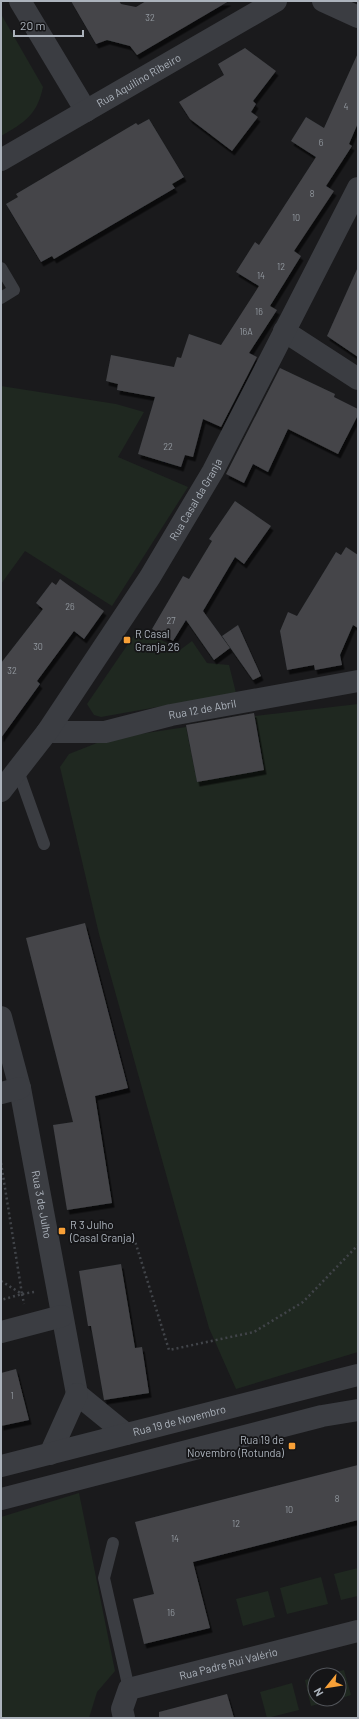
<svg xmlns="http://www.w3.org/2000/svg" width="359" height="1719" font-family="Barlow,sans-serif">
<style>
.green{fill:#1f2820}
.building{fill:#444549;filter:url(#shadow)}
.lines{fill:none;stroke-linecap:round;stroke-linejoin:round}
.path{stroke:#414449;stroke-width:2.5;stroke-dasharray:2 3;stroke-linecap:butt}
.service{stroke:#3b3d42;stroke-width:12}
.minor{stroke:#3b3d42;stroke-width:22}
.tertiary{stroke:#3b3d42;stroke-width:22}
.poi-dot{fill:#f8a037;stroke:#151517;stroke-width:1.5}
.labels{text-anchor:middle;stroke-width:3.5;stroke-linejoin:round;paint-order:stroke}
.number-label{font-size:9px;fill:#92989f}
.street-label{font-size:11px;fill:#acb3bc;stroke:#151517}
.poi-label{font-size:11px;fill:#acb3bc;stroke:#151517;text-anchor:start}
</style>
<defs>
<filter id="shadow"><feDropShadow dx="2.5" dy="4.5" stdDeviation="0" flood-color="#0009"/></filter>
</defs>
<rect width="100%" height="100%" fill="#1a1a1c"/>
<g class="green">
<path d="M1 14 43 87C37 115 25 122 1 136Z"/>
<polygon points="1,386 116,404 144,412 118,457 188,487 112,606 25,551 1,584"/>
<polygon points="139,628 180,650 192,641 207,663 229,665 236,693 101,717 94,715 87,704"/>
<polygon points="358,704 358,1352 236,1389 209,1328 99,934 60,767 69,754 107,739 186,727 197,782 264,770 255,716"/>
<polygon points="79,1493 115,1671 97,1692 89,1718 1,1718 1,1517"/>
<polygon points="358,1568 358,1596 341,1600 334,1574"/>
<polygon points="321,1577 328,1604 287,1614 280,1588"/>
<polygon points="268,1591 275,1617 243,1626 236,1599"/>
<polygon points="344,1670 351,1695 339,1699 339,1675 323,1675"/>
<polygon points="315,1677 315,1699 338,1699 311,1706 305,1680"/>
<polygon points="292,1683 299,1710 267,1718 260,1692"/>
</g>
<g class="building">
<polygon points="71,1 119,1 121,4 136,7 146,1 229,1 137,55 130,46 107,40 96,44"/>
<polygon points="245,48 276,71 253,101 256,104 251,112 258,117 232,151 190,119 179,102 224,75 218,64"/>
<polygon points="358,53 358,123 349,144 352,146 326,186 334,191 294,251 301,256 270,306 277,310 249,353 257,357 221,427 203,419 193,457 185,455 181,467 138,454 155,397 117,390 118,384 106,381 111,355 174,367 177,357 181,358 189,334 221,345 259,286 236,272 255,242 259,245 316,157 291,141 306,117 324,128"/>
<polygon points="149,119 184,177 172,184 175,188 54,259 52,256 41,262 6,204 18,197 16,194 136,123 138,125"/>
<polygon points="358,267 358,357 327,336"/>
<polygon points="280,368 335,394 334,397 358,409 358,415 338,454 288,429 268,472 253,464 244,483 226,474"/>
<polygon points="235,501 271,526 244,564 235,557 203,611 230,648 214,660 186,620 173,641 152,629 183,576 189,579 212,541 209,539"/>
<polygon points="346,547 358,555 358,628 353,625 340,655 342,665 315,670 314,665 287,670 280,631 288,612 297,616 336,552 341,555"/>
<polygon points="60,579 104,611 84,639 74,631 37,681 40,684 1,738 1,663 43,609 36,603 52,582 56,585"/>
<polygon points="238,625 261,676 253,680 222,636"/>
<polygon points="254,713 264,770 197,782 186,725"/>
<polygon points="85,923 128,1088 95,1096 112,1203 67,1210 53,1125 73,1122 26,938"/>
<polygon points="121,1264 135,1348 142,1347 149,1393 104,1400 91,1326 88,1326 79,1271"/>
<polygon points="16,1369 29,1420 1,1426 1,1373"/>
<polygon points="358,1465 358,1520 193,1562 210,1628 144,1644 133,1599 154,1594 135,1522"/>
<polygon points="227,1694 234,1718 159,1718 159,1712"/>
</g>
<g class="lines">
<g class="path">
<polyline points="1,1163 22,1294 1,1300"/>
<polyline points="134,1238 169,1350 254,1332 303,1302 358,1245"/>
<polyline points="1,1281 22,1294 34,1292"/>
<polyline points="22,1294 24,1304"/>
</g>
<g class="service">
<polyline points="1,268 14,290 1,298"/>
<polyline points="17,768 44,844"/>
<polyline points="113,1543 104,1578 129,1689"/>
</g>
<g class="minor">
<polyline points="284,331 358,379"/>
<path id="s1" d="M47 732H105L171 715 358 681"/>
<path id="s2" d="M1 791 47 732 150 577 213 471 358 188"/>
<path id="s3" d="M1 1017 20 1088 77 1394"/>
<polyline points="1,1093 20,1088"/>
<polyline points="1,1332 62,1316"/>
<polyline points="77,1394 126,1434"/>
<polyline points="50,1454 77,1394"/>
<path id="s4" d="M124 1718 122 1709 129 1689 358 1631"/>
</g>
<g class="tertiary">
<polyline points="20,1 86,111"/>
<polyline points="323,1 358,17"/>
<path id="s5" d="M1 160 276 1"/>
<path id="s6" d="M1 1466 358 1375"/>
<polyline points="1,1499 322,1416 358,1410"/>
</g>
</g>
<g class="poi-dot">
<rect x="123" y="636" width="8" height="8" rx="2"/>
<rect x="58" y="1227" width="8" height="8" rx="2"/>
<rect x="288" y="1442" width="8" height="8" rx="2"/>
</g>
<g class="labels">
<g class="number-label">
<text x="150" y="21">32</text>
<text x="346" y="110">4</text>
<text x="321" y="146">6</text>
<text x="312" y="197">8</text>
<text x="296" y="221">10</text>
<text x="281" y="270">12</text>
<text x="261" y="279">14</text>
<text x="259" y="315">16</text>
<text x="246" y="335">16A</text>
<text x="168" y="450">22</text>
<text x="70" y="610">26</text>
<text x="171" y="624">27</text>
<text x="38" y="650">30</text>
<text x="12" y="674">32</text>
<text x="12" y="1399">1</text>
<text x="337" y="1502">8</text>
<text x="289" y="1513">10</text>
<text x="236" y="1527">12</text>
<text x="175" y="1542">14</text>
<text x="171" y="1616">16</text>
</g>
<g class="street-label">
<text dy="4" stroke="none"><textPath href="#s5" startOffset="159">Rua Aquilino Ribeiro</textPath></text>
<text dy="4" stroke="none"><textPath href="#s2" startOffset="351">Rua Casal da Granja</textPath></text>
<text dy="4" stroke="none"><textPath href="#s1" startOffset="158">Rua 12 de Abril</textPath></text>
<text dy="4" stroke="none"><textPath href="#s3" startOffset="192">Rua 3 de Julho</textPath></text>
<text dy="4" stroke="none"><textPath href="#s6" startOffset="184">Rua 19 de Novembro</textPath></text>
<text dy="4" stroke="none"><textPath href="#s4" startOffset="133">Rua Padre Rui Valério</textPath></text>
</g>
<g class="poi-label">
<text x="135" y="638">R Casal<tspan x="135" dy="13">Granja 26</tspan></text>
<text x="70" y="1229">R 3 Julho<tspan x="70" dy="13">(Casal Granja)</tspan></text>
<text x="284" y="1444" text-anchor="end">Rua 19 de<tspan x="284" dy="13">Novembro (Rotunda)</tspan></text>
</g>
</g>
<rect width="359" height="1719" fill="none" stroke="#acb3bc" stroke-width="4"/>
<g transform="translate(327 1687) rotate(240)"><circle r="19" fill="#151517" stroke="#515459"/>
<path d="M0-3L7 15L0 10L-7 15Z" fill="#f8a037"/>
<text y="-6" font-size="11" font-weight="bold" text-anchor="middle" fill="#acb3bc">N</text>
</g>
<path d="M14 30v6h69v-6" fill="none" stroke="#acb3bc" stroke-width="2"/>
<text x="20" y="30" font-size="12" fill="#acb3bc" stroke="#151517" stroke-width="3" paint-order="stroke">20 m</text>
</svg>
